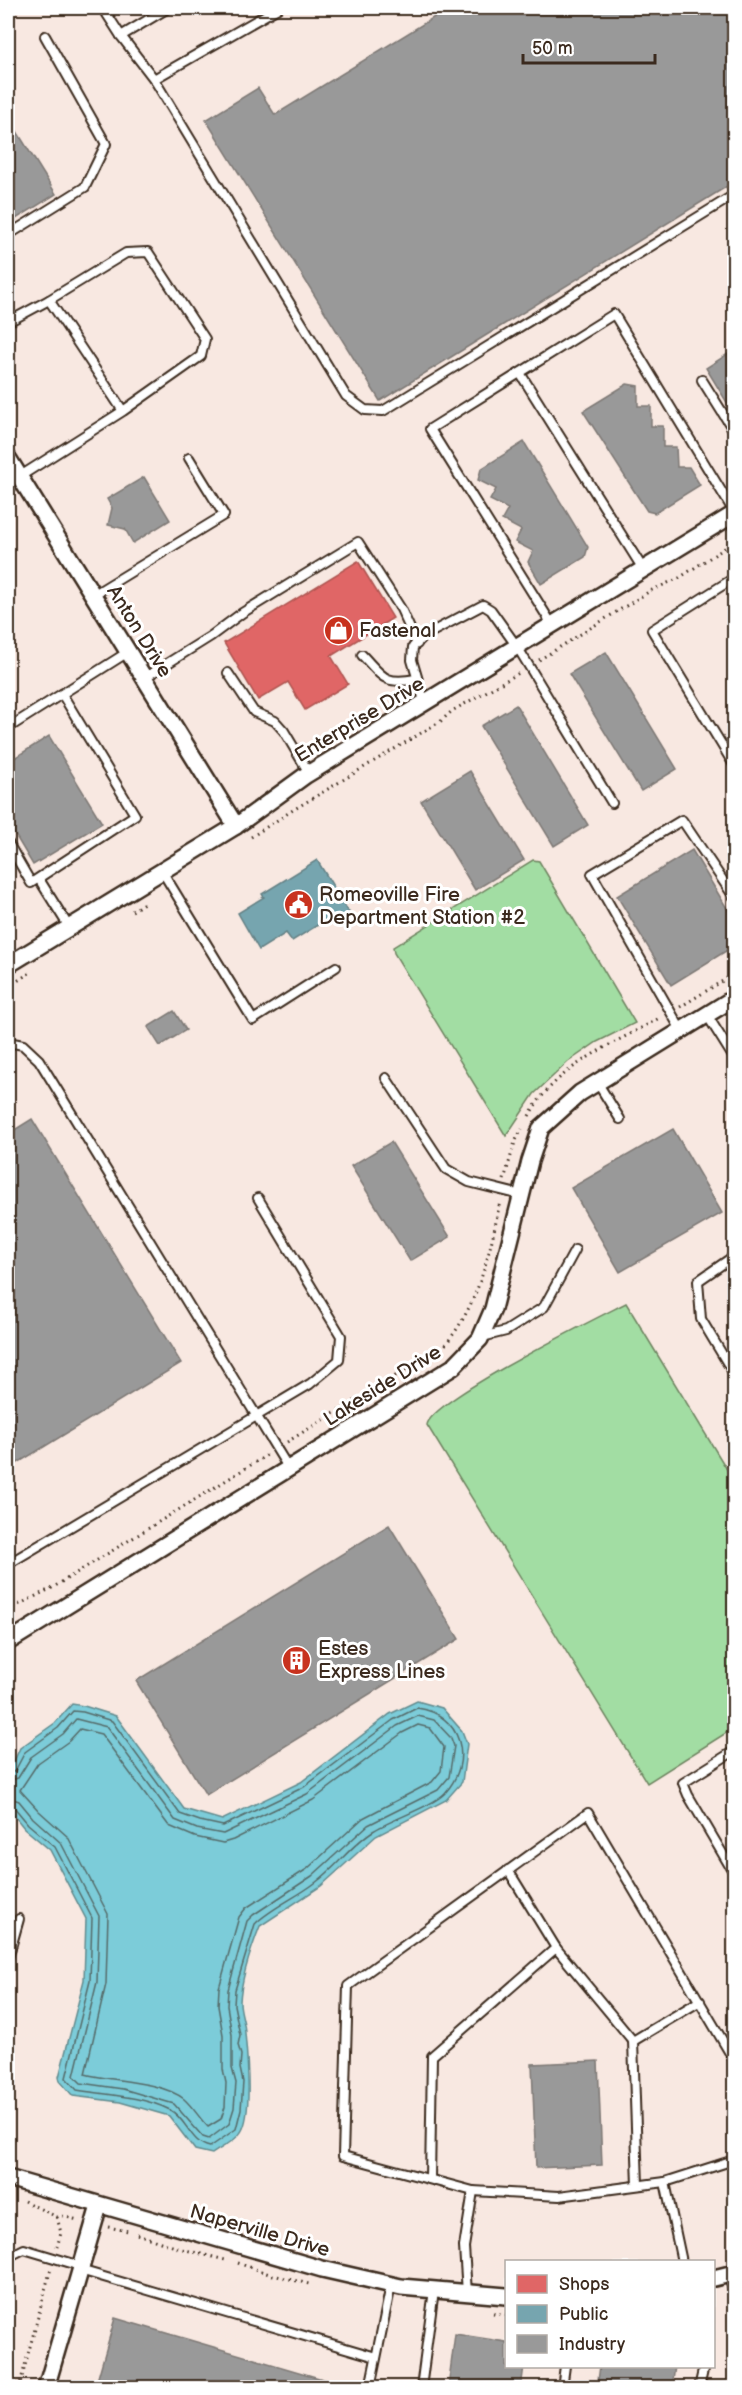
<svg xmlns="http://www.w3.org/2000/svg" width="742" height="2395" font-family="'Balsamiq Sans',sans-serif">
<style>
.built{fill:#f8e8e1;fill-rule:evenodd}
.green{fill:#a2dda3;stroke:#6e8460;stroke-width:1.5}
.water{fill:#7cccd9;stroke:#628b8e;stroke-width:1.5}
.shops{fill:#e06666;stroke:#ae5450;stroke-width:1.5}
.public{fill:#76a5af;stroke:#648084;stroke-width:1.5}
.industry{fill:#999;stroke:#7d7874;stroke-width:1.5}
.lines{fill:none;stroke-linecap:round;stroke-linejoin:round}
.shore{stroke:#556b69;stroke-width:1.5}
.service-casing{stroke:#3b2a1e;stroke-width:12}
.minor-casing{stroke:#3b2a1e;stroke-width:20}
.path{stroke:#3b2a1e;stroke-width:3;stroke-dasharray:1.5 4.5;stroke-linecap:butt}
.service{stroke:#fff;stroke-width:8}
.minor{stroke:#fff;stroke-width:15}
.labels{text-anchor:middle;stroke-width:6;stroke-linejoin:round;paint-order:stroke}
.poi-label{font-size:20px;fill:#3b2a1e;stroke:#fff;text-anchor:start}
.street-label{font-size:20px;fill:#3b2a1e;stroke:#fff}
</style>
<rect width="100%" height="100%" fill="#fff"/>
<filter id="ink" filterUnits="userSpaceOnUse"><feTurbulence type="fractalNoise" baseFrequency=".0167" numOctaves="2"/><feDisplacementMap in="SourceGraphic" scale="12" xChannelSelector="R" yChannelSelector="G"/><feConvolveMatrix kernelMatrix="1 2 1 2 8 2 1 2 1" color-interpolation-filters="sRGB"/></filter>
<g filter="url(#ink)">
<path class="built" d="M8 8H734V2387L8 2388ZM506 2262H714V2366H506Z"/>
<g class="green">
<polygon points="533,860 539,861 635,1023 597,1042 568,1062 534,1094 506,1136 394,953 393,947"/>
<path d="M626 1303 734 1481V1728L647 1783 427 1425C431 1400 595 1319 626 1303Z"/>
</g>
<path class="water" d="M417 1701 442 1708 462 1731 467 1744 462 1782 446 1800 376 1836 321 1886 260 1926C251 1949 241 1977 240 2002 240 2012 245 2023 245 2033 247 2054 253 2115 241 2132 236 2141 220 2148 212 2154L195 2150 169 2116 120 2102 73 2096 60 2081 59 2077 84 1980 86 1919 50 1850 24 1828 8 1808V1774L20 1748 55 1723 72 1704 84 1706 116 1716 184 1809 222 1820 301 1782 390 1714Z"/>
<polygon class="shops" points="358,561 393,618 331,656 348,684 305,710 288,682 258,700 224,643"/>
<polygon class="public" points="317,860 350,914 333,924 329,918 292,941 286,933 259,950 238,913 264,897 262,894"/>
<g class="industry">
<polygon points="449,8 734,8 734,182 380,401 206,120 258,88 275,115"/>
<polygon points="8,117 56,194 8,224"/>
<polygon points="734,350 734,414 706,368"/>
<polygon points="627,384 638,386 638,406 651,406 651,426 663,426 663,447 676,447 677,467 689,467 700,485 655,513 647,511 583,411"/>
<polygon points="524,442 588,547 585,557 541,584 528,562 533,551 515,542 521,530 502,520 508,509 490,500 496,489 478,480 481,469"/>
<polygon points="144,477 170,520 133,543 125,529 108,525 112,508 107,499"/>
<polygon points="606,652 677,769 641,791 569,674"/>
<polygon points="516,705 588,825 554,846 481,726"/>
<polygon points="49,736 102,823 33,865 8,823 8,762"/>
<polygon points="470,771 524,860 475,890 421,801"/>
<polygon points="692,850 734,920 734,946 671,985 617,896"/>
<polygon points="174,1011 186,1030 160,1046 148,1027"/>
<polygon points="32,1119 181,1363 8,1469 8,1134"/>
<polygon points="673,1129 722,1213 620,1272 571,1188"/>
<polygon points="391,1142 450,1237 410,1261 351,1166"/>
<polygon points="389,1525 459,1639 206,1795 136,1681"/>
<polygon points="598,2061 602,2165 536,2168 532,2064"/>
<polygon points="115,2318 350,2387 350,2388 95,2388"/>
<polygon points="455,2334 506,2342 506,2366 524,2366 521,2388 448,2388"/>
<polygon points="600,2366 675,2366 672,2388 597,2388"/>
</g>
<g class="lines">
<g class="shore">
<path d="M418 1725 430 1728 444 1747 441 1771 432 1782 363 1818 307 1869 246 1908 239 1917 219 1988 218 2006 223 2035V2069L226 2083 225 2107 221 2119 208 2127C200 2119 193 2107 184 2099 162 2081 111 2081 85 2074L106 1984 108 1914 68 1837 39 1811 20 1790 38 1763 69 1741 80 1729 101 1734 169 1826 195 1837 223 1843 233 1840 313 1800 402 1733Z"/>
<path d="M8 1774 15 1771 25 1752 58 1728 73 1711 83 1712 112 1721 180 1814 200 1821 223 1826 304 1787 393 1720 417 1708C462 1714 474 1761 445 1793 433 1806 390 1820 373 1831 351 1845 336 1868 315 1883 297 1897 270 1909 255 1924L235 1990 234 2005 240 2035 238 2045 241 2055 240 2068 243 2082 241 2109 236 2129 210 2147C190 2143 187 2119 170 2110 142 2096 107 2095 77 2090L66 2078 90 1981 92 1918 55 1847 28 1824 14 1807 8 1805"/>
<polyline points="8,1781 18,1778 31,1757 63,1734 76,1719 107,1727 175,1820 197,1829 223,1834 307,1794 397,1726 418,1716 434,1720 451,1738 454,1746 449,1777 438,1790 368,1825 312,1876 253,1915 247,1921 228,1990 227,2006 232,2035 232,2068 236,2083 234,2108 229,2124 209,2139 203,2137 174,2104 123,2089 81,2083 74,2076 97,1982 99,1916 61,1843 33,1818 19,1801 8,1797"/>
</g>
<defs>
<g id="service">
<polyline points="103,8 121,36 168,8"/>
<polyline points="278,8 154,79 346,396 365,410 383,411 734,195"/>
<polyline points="121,36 154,79"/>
<polyline points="8,235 85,187 106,144 45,36"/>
<polyline points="8,322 49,300"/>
<polyline points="520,373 643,569"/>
<polyline points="702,380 734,431"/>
<polyline points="19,477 123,411 201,356 205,339 148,252 126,253 49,300 123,411"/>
<polyline points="734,578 652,630 734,765"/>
<polyline points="93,595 224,515 189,458"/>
<polyline points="553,626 430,429 614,314 734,512"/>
<path d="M362 655C383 677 384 685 416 679"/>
<polyline points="228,673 254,712 275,721 284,731 309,773"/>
<polyline points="144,678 211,636 242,613 358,542 401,609 417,644"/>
<polyline points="425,704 412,660 413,647 424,636 483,605 491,610 518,648 612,803"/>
<polyline points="8,728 128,652"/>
<polyline points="8,843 31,883 135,815 62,694"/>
<polyline points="162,871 253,1020 336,967"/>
<polyline points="39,879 69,927"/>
<polyline points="707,1015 734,1058"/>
<polyline points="681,1030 592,874 682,820 734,897"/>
<polyline points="8,1042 23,1045 39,1060 289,1469"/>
<polyline points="386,1078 446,1169 469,1182 521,1195"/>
<polyline points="597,1082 620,1119"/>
<polyline points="734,1256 698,1281 701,1319 734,1374"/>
<polyline points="482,1337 506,1331 544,1307 575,1250"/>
<polyline points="8,1564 310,1384 339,1360 341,1336 258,1198"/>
<polyline points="734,1751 683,1783 688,1795 734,1873"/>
<polyline points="508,1870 556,1948"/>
<polyline points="8,1958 19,1919"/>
<polyline points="633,2041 700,2001"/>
<polyline points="430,2179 432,2056 556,1948 633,2041 638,2185"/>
<polyline points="665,2182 734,2160"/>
<polyline points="473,2191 343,2156 348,1986 588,1813 734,2060"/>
<polyline points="8,2265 10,2256 24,2249 81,2266"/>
<polyline points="80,2270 376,2357"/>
<polyline points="729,2275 734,2294"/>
<polyline points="467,2293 464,2247 473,2191 559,2196 665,2182 682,2262"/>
<polyline points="370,2388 391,2285"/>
<polyline points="421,2388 434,2290"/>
<polyline points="562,2388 565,2366"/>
<polyline points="699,2388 704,2366"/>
</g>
<g id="minor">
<polyline points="8,458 236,826"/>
<polyline points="8,965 236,826 306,775 734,514"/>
<polyline points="8,1642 453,1367 480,1339 493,1309 530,1161 541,1128 580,1093 734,998"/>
<polyline points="8,2178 322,2269 401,2287 506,2296"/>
<polyline points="714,2278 734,2273"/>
<polyline points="46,2388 99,2206"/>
</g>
</defs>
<use href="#service" class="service-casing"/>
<use href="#minor" class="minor-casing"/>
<g class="path">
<polyline points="539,660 650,591 679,578 734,542"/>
<polyline points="251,837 293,810 441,721 452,711 519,673"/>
<polyline points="132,911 144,903"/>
<polyline points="8,987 31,972"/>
<polyline points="680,1007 734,974"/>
<path d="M529 1116C556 1065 613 1045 661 1017"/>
<polyline points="504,1180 515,1142 522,1129"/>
<path d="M287 1442C329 1416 372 1391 413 1365 424 1358 436 1356 444 1346 478 1307 491 1250 500 1201"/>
<polyline points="8,1610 52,1588 267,1455"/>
<polyline points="24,2201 57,2217 62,2216 78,2220"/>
<polyline points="57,2217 61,2233 57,2247"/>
<polyline points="108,2227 128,2231"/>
<polyline points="137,2234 178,2248 229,2261"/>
<polyline points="238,2263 269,2274 309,2284"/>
<polyline points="493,2313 506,2315"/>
<polyline points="19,2388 51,2268"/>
</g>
<use href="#service" class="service"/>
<use href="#minor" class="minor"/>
</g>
</g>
<defs>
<symbol id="shop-disc" viewBox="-11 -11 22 22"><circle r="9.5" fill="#c8321e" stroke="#fff"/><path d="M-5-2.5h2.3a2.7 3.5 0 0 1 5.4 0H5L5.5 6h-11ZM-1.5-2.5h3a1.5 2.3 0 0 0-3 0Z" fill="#fff"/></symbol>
<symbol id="civic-disc" viewBox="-11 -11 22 22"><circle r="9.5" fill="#c8321e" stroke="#fff"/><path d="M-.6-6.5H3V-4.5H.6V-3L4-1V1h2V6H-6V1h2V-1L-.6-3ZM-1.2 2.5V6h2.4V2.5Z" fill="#fff"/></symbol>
<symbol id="building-disc" viewBox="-11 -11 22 22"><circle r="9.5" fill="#c8321e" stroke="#fff"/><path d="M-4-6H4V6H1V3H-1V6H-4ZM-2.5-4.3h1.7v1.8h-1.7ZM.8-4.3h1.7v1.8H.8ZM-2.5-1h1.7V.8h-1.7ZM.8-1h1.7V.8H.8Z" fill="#fff"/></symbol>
</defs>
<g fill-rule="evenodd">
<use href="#shop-disc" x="322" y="614" width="33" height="33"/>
<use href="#civic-disc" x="282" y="888" width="33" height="33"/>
<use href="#building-disc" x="280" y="1644" width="33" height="33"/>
</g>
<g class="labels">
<g class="poi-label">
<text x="359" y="637">Fastenal</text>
<text x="319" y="901">Romeoville Fire<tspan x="319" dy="23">Department Station #2</tspan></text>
<text x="318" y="1655">Estes<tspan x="318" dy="23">Express Lines</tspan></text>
</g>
<g class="street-label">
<text transform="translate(140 631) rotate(58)" y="7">Anton Drive</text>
<text transform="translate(359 719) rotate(-31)" y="7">Enterprise Drive</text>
<text transform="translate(382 1385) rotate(-32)" y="7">Lakeside Drive</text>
<text transform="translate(260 2230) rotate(16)" y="7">Naperville Drive</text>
</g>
</g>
<rect width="742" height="2395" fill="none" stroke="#fff" stroke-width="30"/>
<rect x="15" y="15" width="712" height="2365" fill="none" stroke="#3b2a1e" stroke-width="2" filter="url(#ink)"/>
<rect x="505" y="2260" width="210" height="108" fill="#ffffff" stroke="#b1aaa5" stroke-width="1.5"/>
<rect x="517" y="2275" width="30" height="18" fill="#e06666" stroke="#b1aaa5" stroke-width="1.5"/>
<text x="559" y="2290" font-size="18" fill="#3b2a1e">Shops</text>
<rect x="517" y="2305" width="30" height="18" fill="#76a5af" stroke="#b1aaa5" stroke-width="1.5"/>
<text x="559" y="2320" font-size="18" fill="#3b2a1e">Public</text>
<rect x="517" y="2335" width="30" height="18" fill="#999999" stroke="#b1aaa5" stroke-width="1.5"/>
<text x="559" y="2350" font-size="18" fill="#3b2a1e">Industry</text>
<path d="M523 54v9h132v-9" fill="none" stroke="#3b2a1e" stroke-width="3"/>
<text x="532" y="54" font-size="18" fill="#3b2a1e" stroke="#ffffff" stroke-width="4.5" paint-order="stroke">50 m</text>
</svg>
